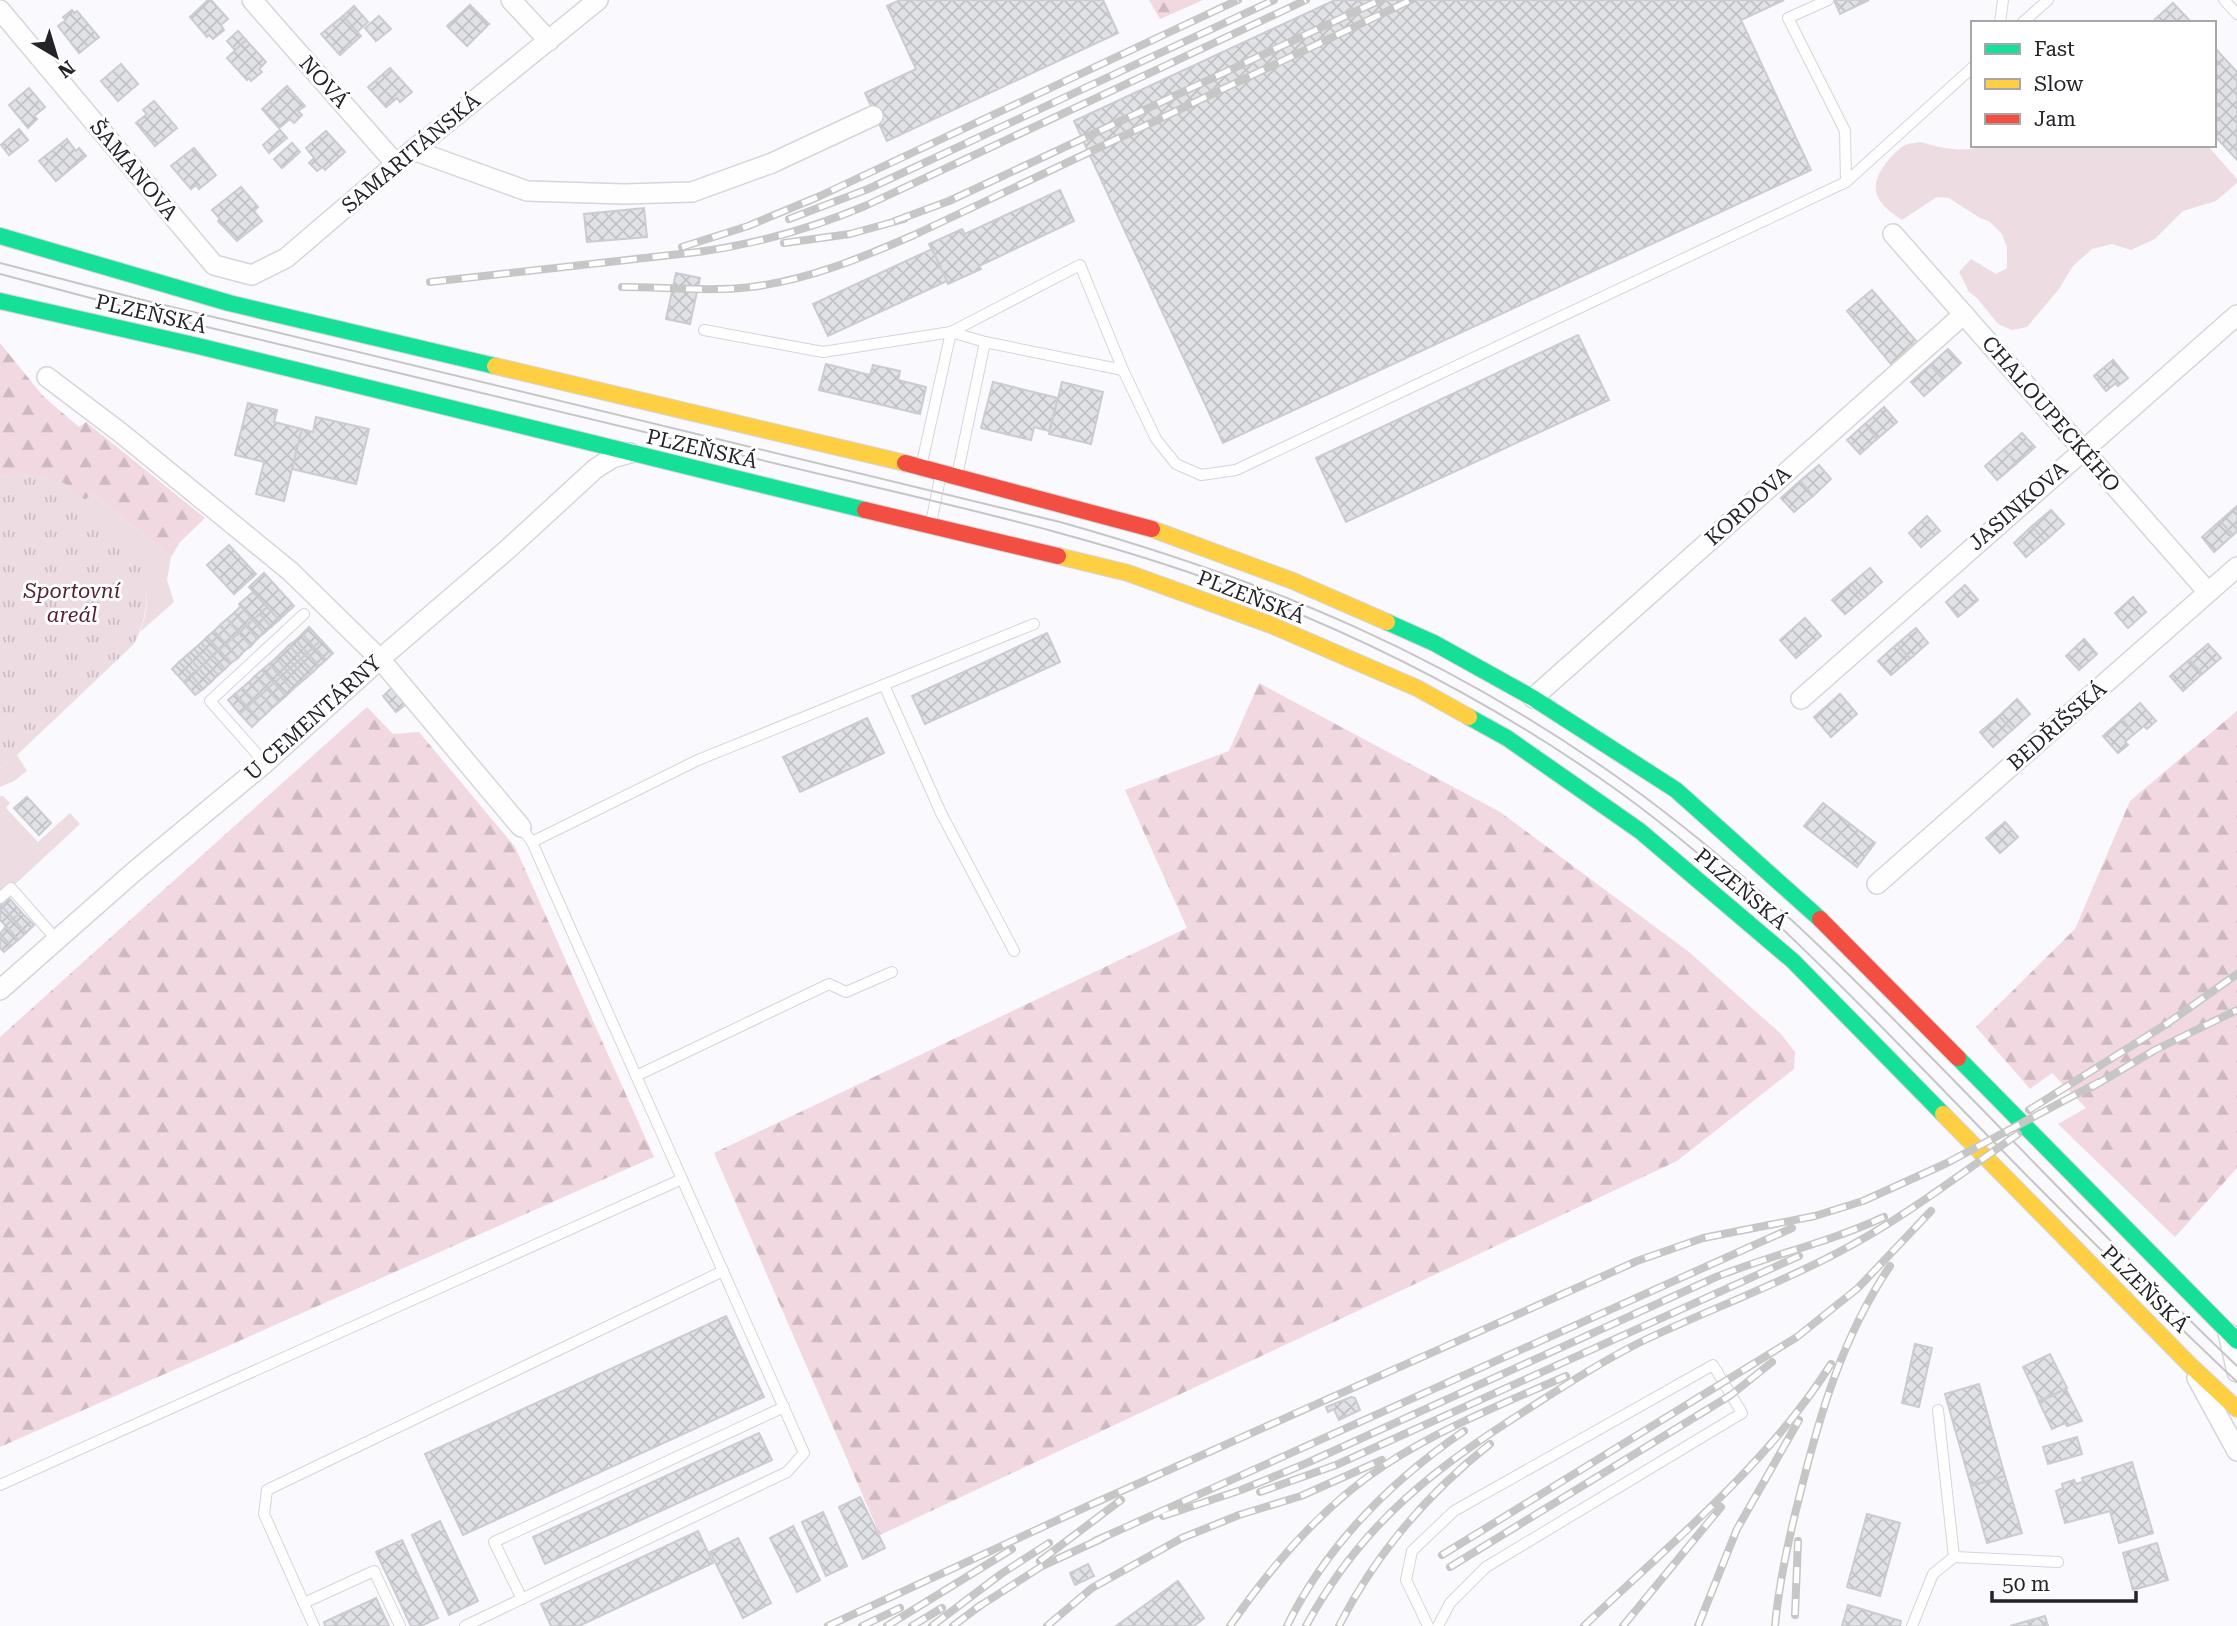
<svg xmlns="http://www.w3.org/2000/svg" width="2237" height="1626" font-family="'Roboto Serif',serif">
<style>
.green{fill:#eedce3}
.forest{fill:url(#forest-firs)}
.park{fill:url(#park-tufts)}
.building{fill:url(#building-cross-hatch);stroke:#cbccd1;stroke-width:2}
.lines{fill:none;stroke-linecap:round;stroke-linejoin:round}
.lane-casing{stroke:#d6d5da;stroke-width:12}
.street-casing{stroke:#d6d5da;stroke-width:22}
.fast-casing{stroke:#d6d5da;stroke-width:18}
.slow-casing{stroke:#d6d5da;stroke-width:18}
.jam-casing{stroke:#d6d5da;stroke-width:18}
.lane{stroke:#fefeff;stroke-width:10}
.street{stroke:#fefeff;stroke-width:19}
.fast{stroke:#16e098;stroke-width:16}
.slow{stroke:#ffcf43;stroke-width:16}
.jam{stroke:#f24e42;stroke-width:16}
.tram{stroke:#c6c6c7;stroke-width:2}
.rail-casing{stroke:#c6c6c7;stroke-width:8}
.rail{stroke:#fff;stroke-width:5;stroke-dasharray:16;stroke-linecap:butt}
.labels{text-anchor:middle;stroke-width:6;stroke-linejoin:round;paint-order:stroke}
.street-label{font-size:21px;fill:#242329;stroke:#fff}
.park-label{font-size:21px;font-style:italic;fill:#561f34;stroke:#fff}
</style>
<defs>
<pattern id="forest-firs" width="22" height="20" patternUnits="userSpaceOnUse" patternTransform="scale(1.75)"><rect width="22" height="20" fill="#f1d8e1"/><path d="M5 1l3.5 6h-7zM16 11l3.5 6h-7z" fill="#ceb9c1"/></pattern>
<pattern id="park-tufts" width="24" height="20" patternUnits="userSpaceOnUse" patternTransform="scale(1.75)"><rect width="24" height="20" fill="#eedce3"/><path d="M3 7l-1-3M5 7V3M7 7l1-3M15 17l-1-3M17 17v-4M19 17l1-3" fill="none" stroke="#ccbcc3"/></pattern>
<pattern id="building-cross-hatch" width="8" height="8" patternUnits="userSpaceOnUse" patternTransform="scale(1.75)"><rect width="8" height="8" fill="#e1e2e6"/><path d="M0 0l8 8M0 8l8-8" fill="none" stroke="#c1c2c5"/></pattern>
</defs>
<rect width="100%" height="100%" fill="#faf9fd"/>
<g class="green">
<path d="M1921 142C1944 149 1963 153 1986 145H2207L2237 179V183L2216 201 2183 211 2155 239 2131 250 2112 244 2092 249 2073 266 2059 289 2027 327 2012 330 1998 324 1977 298 1969 292 1959 272 1971 259 1996 274 2007 268V248L2002 234 1990 222 1980 218 1949 198 1937 197 1902 220C1892 213 1878 204 1876 191 1873 175 1892 153 1905 145 1910 143 1916 143 1921 142Z"/>
<path d="M93 493 171 557 167 580 174 602 140 632C163 572 122 540 85 500Z"/>
<polygon points="17,755 27,771 14,781 0,787 0,768"/>
<polygon points="0,796 3,796 10,803 6,808 38,842 70,813 80,824 11,888 0,892"/>
</g>
<g class="forest">
<polygon points="1149,0 1203,0 1160,19"/>
<path d="M0 343 43 396 79 427 86 422 205 518 180 542 171 557 93 493 85 500C53 480 40 467 0 476Z"/>
<polygon points="1259,683 1500,812 1689,952 1781,1034 1795,1052 1794,1069 1677,1161 880,1535 714,1153 1187,928 1125,790 1229,751"/>
<polygon points="367,707 393,734 419,732 515,847 654,1157 0,1447 0,1037"/>
<polygon points="2237,711 2237,1168 2175,1237 2058,1124 2086,1108 2052,1073 2030,1089 1976,1027 2075,929 2130,801"/>
</g>
<path class="park" d="M16 472C30 472 46 474 58 480 85 493 140 552 145 581 149 604 144 624 134 644L17 755 0 768V476Z"/>
<g class="building">
<polygon points="208,0 211,0 228,19 221,25 224,30 213,39 209,35 207,37 190,17"/>
<polygon points="900,0 1103,0 1118,33 887,141 865,93 916,69 887,6"/>
<polygon points="1335,0 1784,0 1741,20 1811,170 1223,443 1074,121"/>
<polygon points="1834,0 1869,0 1840,14"/>
<polygon points="2173,3 2192,23 2151,23"/>
<polygon points="470,5 489,24 467,46 447,26"/>
<polygon points="354,6 368,22 357,32 343,16"/>
<polygon points="72,10 74,13 77,11 99,37 79,53 58,26 66,20 63,17"/>
<polygon points="343,16 361,36 340,55 321,34"/>
<polygon points="379,16 391,29 376,41 365,28"/>
<polygon points="238,31 246,40 235,50 227,41"/>
<polygon points="246,40 266,62 259,69 262,72 251,81 249,78 247,80 227,58"/>
<polygon points="2214,47 2237,72 2237,160 2214,135"/>
<polygon points="121,64 138,84 118,101 101,81"/>
<polygon points="390,68 412,92 400,102 397,98 386,107 368,87"/>
<polygon points="287,86 305,106 298,111 302,115 294,123 290,119 279,128 262,109"/>
<polygon points="29,88 45,107 34,116 37,119 28,128 9,105"/>
<polygon points="154,101 177,128 155,146 136,123 147,114 143,110"/>
<polygon points="19,129 28,140 9,155 1,145"/>
<polygon points="280,130 287,138 269,153 263,145"/>
<polygon points="326,131 345,152 325,170 323,167 317,171 309,163 314,158 306,148"/>
<polygon points="67,139 76,151 79,148 86,156 56,181 39,161"/>
<polygon points="292,143 300,152 282,168 274,159"/>
<polygon points="194,148 216,175 199,189 196,185 191,189 171,166"/>
<polygon points="241,187 258,207 254,211 262,221 237,241 218,221 220,219 212,210"/>
<polygon points="1060,190 1074,221 979,266 981,269 948,284 929,244 962,229 965,234"/>
<polygon points="644,208 647,237 587,242 584,214"/>
<polygon points="932,249 947,281 828,336 813,304"/>
<polygon points="676,273 700,278 690,324 666,319"/>
<polygon points="1872,290 1917,342 1891,364 1847,311"/>
<polygon points="1578,335 1609,400 1346,522 1316,458"/>
<polygon points="1948,349 1961,363 1943,379 1930,365"/>
<polygon points="2113,360 2128,378 2118,386 2116,383 2106,391 2094,376"/>
<polygon points="826,364 870,375 873,365 900,371 898,380 926,387 920,414 819,390"/>
<polygon points="1930,365 1943,379 1924,396 1911,382"/>
<polygon points="993,382 1058,398 1049,431 1034,427 1031,440 981,428"/>
<polygon points="1062,382 1103,392 1091,444 1049,434"/>
<polygon points="248,403 277,410 274,422 302,429 284,501 256,494 264,462 235,455"/>
<polygon points="1884,407 1897,422 1877,439 1865,424"/>
<polygon points="316,417 369,429 356,484 292,469 302,429 313,432"/>
<polygon points="1865,424 1877,439 1860,454 1847,440"/>
<polygon points="2022,433 2035,447 2016,464 2004,449"/>
<polygon points="2004,449 2016,464 1997,480 1985,466"/>
<polygon points="1819,465 1831,479 1813,496 1800,481"/>
<polygon points="1800,481 1813,496 1794,512 1781,498"/>
<polygon points="2237,506 2237,531 2233,535 2220,521"/>
<polygon points="2051,510 2064,524 2045,541 2032,526"/>
<polygon points="1927,516 1940,531 1921,547 1909,533"/>
<polygon points="2220,521 2233,535 2214,552 2202,537"/>
<polygon points="2032,526 2045,541 2026,557 2014,543"/>
<polygon points="229,545 256,574 234,594 207,565"/>
<polygon points="1870,568 1882,582 1864,598 1851,584"/>
<polygon points="264,573 294,606 279,620 249,587"/>
<polygon points="1851,584 1864,598 1845,614 1832,600"/>
<polygon points="1965,585 1978,600 1958,617 1946,602"/>
<polygon points="253,592 267,607 253,620 239,604"/>
<polygon points="2133,597 2146,612 2128,628 2115,613"/>
<polygon points="241,606 253,620 246,626 234,613"/>
<polygon points="267,607 279,620 271,627 260,614"/>
<polygon points="234,613 246,626 239,633 227,619"/>
<polygon points="260,614 271,627 264,633 253,620"/>
<polygon points="1805,618 1821,636 1796,658 1780,640"/>
<polygon points="227,619 239,633 232,639 220,625"/>
<polygon points="253,620 264,633 257,639 246,626"/>
<polygon points="220,625 232,639 226,644 214,631"/>
<polygon points="246,626 257,639 251,646 239,633"/>
<polygon points="309,627 321,640 314,647 302,634"/>
<polygon points="1916,628 1928,643 1910,659 1897,644"/>
<polygon points="214,631 226,644 219,650 207,637"/>
<polygon points="239,633 251,646 244,651 232,639"/>
<polygon points="1047,633 1060,662 925,724 912,696"/>
<polygon points="302,634 314,647 307,653 296,640"/>
<polygon points="207,637 219,650 213,656 201,643"/>
<polygon points="232,639 244,651 238,658 226,644"/>
<polygon points="2084,639 2097,654 2079,670 2066,656"/>
<polygon points="296,640 307,653 301,659 289,645"/>
<polygon points="321,640 333,653 326,660 314,647"/>
<polygon points="201,643 213,656 206,662 194,649"/>
<polygon points="226,644 238,658 231,663 219,650"/>
<polygon points="1897,644 1910,659 1891,675 1878,661"/>
<polygon points="2208,644 2221,658 2202,674 2189,660"/>
<polygon points="289,645 301,659 294,665 282,652"/>
<polygon points="314,647 326,660 319,666 307,653"/>
<polygon points="194,649 206,662 199,669 187,655"/>
<polygon points="219,650 231,663 225,669 213,656"/>
<polygon points="282,652 294,665 287,671 276,658"/>
<polygon points="307,653 319,666 313,672 301,659"/>
<polygon points="187,655 199,669 191,675 179,662"/>
<polygon points="213,656 225,669 218,675 206,662"/>
<polygon points="276,658 287,671 281,677 269,664"/>
<polygon points="301,659 313,672 306,678 294,665"/>
<polygon points="2189,660 2202,674 2183,691 2170,676"/>
<polygon points="179,662 191,675 184,682 172,669"/>
<polygon points="206,662 218,675 211,682 199,669"/>
<polygon points="269,664 281,677 274,683 262,670"/>
<polygon points="294,665 306,678 299,684 287,671"/>
<polygon points="199,669 211,682 203,689 191,675"/>
<polygon points="262,670 274,683 267,689 255,676"/>
<polygon points="287,671 299,684 292,690 281,677"/>
<polygon points="191,675 203,689 195,695 184,682"/>
<polygon points="255,676 267,689 261,695 249,682"/>
<polygon points="281,677 292,690 286,696 274,683"/>
<polygon points="249,682 261,695 254,701 242,688"/>
<polygon points="274,683 286,696 279,702 267,689"/>
<polygon points="396,684 410,701 396,712 383,696"/>
<polygon points="242,688 254,701 247,707 235,694"/>
<polygon points="267,689 279,702 272,708 261,695"/>
<polygon points="235,694 247,707 240,714 228,700"/>
<polygon points="1840,694 1857,714 1831,737 1814,717"/>
<polygon points="261,695 272,708 266,714 254,701"/>
<polygon points="2017,699 2030,714 2012,730 1999,716"/>
<polygon points="254,701 266,714 259,720 247,707"/>
<polygon points="2140,703 2156,721 2147,729 2144,726 2134,734 2122,719"/>
<polygon points="247,707 259,720 252,727 240,714"/>
<polygon points="1999,716 2012,730 1993,747 1980,732"/>
<polygon points="867,718 884,753 800,792 783,757"/>
<polygon points="2122,719 2134,734 2125,742 2128,745 2118,753 2103,736"/>
<polygon points="27,797 51,823 39,835 14,808"/>
<polygon points="1823,803 1875,843 1857,867 1804,826"/>
<polygon points="2005,822 2018,837 2000,853 1986,838"/>
<polygon points="9,898 21,912 13,919 1,905"/>
<polygon points="1,905 13,919 6,926 0,920"/>
<polygon points="21,912 34,925 26,933 13,919"/>
<polygon points="13,919 26,933 18,940 6,926"/>
<polygon points="6,926 18,940 11,946 0,934"/>
<polygon points="0,934 11,946 4,952 0,948"/>
<polygon points="726,1316 764,1397 463,1535 425,1454"/>
<polygon points="1915,1344 1932,1348 1919,1407 1902,1403"/>
<polygon points="2050,1354 2067,1388 2039,1401 2023,1367"/>
<polygon points="1979,1384 2005,1476 1971,1486 1945,1394"/>
<polygon points="2066,1389 2082,1421 2067,1426 2065,1423 2052,1429 2039,1402"/>
<polygon points="1351,1397 1355,1398 1360,1410 1339,1420 1334,1409 1328,1412 1326,1407"/>
<polygon points="759,1433 772,1460 545,1564 533,1537"/>
<polygon points="2077,1437 2082,1454 2048,1464 2043,1447"/>
<polygon points="2132,1462 2153,1533 2119,1543 2110,1511 2065,1523 2056,1491 2063,1488 2062,1484 2074,1480 2076,1484 2083,1482 2082,1478"/>
<polygon points="2005,1476 2022,1533 1987,1543 1971,1486"/>
<polygon points="860,1497 885,1548 863,1559 839,1507"/>
<polygon points="823,1512 847,1566 826,1576 802,1522"/>
<polygon points="1867,1514 1900,1523 1880,1596 1847,1587"/>
<polygon points="440,1521 478,1601 449,1615 412,1535"/>
<polygon points="793,1526 820,1580 797,1592 770,1538"/>
<polygon points="698,1531 713,1563 579,1626 551,1626 541,1604"/>
<polygon points="738,1538 771,1603 743,1618 710,1552"/>
<polygon points="402,1540 438,1618 421,1626 411,1626 376,1552"/>
<polygon points="2157,1543 2168,1580 2133,1590 2123,1553"/>
<polygon points="1088,1564 1094,1576 1075,1585 1070,1573"/>
<polygon points="1178,1581 1204,1618 1194,1626 1116,1626"/>
<polygon points="376,1598 389,1626 325,1626 324,1622"/>
<polygon points="1848,1605 1901,1621 1900,1626 1842,1626"/>
<polygon points="2045,1616 2048,1626 2010,1626"/>
</g>
<g class="lines">
<defs>
<g id="lane">
<polyline points="1828,0 1788,18 1845,131 1846,182"/>
<polyline points="2224,0 2237,14"/>
<polyline points="2000,23 2003,0"/>
<polyline points="2022,23 2048,0"/>
<polyline points="704,330 823,352 951,332 1080,265 1123,370 1156,439 1176,464 1201,475 1236,470 1846,182 1973,67"/>
<polyline points="921,467 951,332 985,342"/>
<polyline points="957,476 985,342 1123,370"/>
<polyline points="931,523 941,473"/>
<polyline points="884,685 941,813 1014,951"/>
<polyline points="265,763 210,701 304,614"/>
<polyline points="521,827 532,842 698,760 1034,624"/>
<polyline points="0,898 11,888 56,939"/>
<polyline points="636,1076 829,984 846,992 892,972"/>
<polyline points="1938,1410 1954,1557"/>
<polyline points="0,1485 682,1179"/>
<polyline points="522,1599 494,1542 784,1407"/>
<polyline points="304,1603 374,1571 400,1626"/>
<polyline points="314,1626 264,1514 267,1490 723,1271"/>
<polyline points="465,1626 787,1472 804,1453 532,842"/>
<polyline points="1428,1626 1406,1580 1412,1551 1454,1511 1713,1365 1742,1413 1486,1567 1450,1603 1438,1626"/>
<polyline points="1912,1626 1933,1574 1954,1557 2058,1562"/>
</g>
<g id="street">
<polyline points="252,0 396,164"/>
<polyline points="511,0 549,41"/>
<polyline points="0,10 214,265 252,275 286,258 396,164 598,0"/>
<polyline points="413,150 527,191 624,194 692,192 772,163 873,116"/>
<polyline points="1893,234 2208,592"/>
<polyline points="47,377 121,433 290,571 380,659 521,827"/>
<polyline points="1533,698 1964,314"/>
<polyline points="1801,699 2237,315"/>
<polyline points="1877,884 2237,567"/>
<polyline points="0,990 136,870 265,763 380,659 508,549 595,469 612,458 630,453"/>
<polyline points="2228,1333 2237,1372"/>
<polyline points="2197,1378 2237,1451"/>
</g>
<g id="fast">
<polyline points="0,236 229,303 495,366"/>
<polyline points="0,301 198,346 865,510"/>
<polyline points="1387,622 1434,643 1533,698 1676,790 1820,919"/>
<polyline points="1469,717 1507,738 1640,831 1793,961 1943,1114"/>
<polyline points="1958,1058 2237,1341"/>
</g>
<g id="slow">
<polyline points="495,366 905,463"/>
<polyline points="1152,529 1293,581 1387,622"/>
<polyline points="1058,556 1128,573 1271,625 1417,688 1469,717"/>
<polyline points="1943,1114 2190,1365 2237,1409"/>
</g>
<g id="jam">
<polyline points="905,463 1152,529"/>
<polyline points="865,510 1058,556"/>
<polyline points="1820,919 1958,1058"/>
</g>
</defs>
<use href="#lane" class="lane-casing"/>
<use href="#street" class="street-casing"/>
<use href="#fast" class="fast-casing"/>
<use href="#slow" class="slow-casing"/>
<use href="#jam" class="jam-casing"/>
<use href="#lane" class="lane"/>
<use href="#street" class="street"/>
<use href="#fast" class="fast"/>
<use href="#slow" class="slow"/>
<use href="#jam" class="jam"/>
<g class="tram">
<path d="M0 263 139 299 1060 522C1270 581 1449 656 1627 784 1734 861 1828 952 1919 1045 2025 1152 2128 1262 2237 1366"/>
<path d="M0 274 136 310C342 360 547 408 753 458 921 499 1096 534 1257 597 1386 647 1508 712 1621 793 1743 882 1847 991 1952 1099 2045 1195 2140 1290 2237 1382"/>
</g>
<defs>
<g id="rail">
<polyline points="789,219 868,189 1274,0"/>
<polyline points="895,221 949,201 1380,0"/>
<polyline points="784,243 850,234 904,219"/>
<polyline points="682,247 748,226 820,196 1238,0"/>
<path d="M430 282 698 252C757 244 810 229 865 206L1306 0"/>
<path d="M622 287C664 287 709 292 751 287 808 280 861 258 914 235L1411 0"/>
<polyline points="2092,1087 2155,1050 2237,1010"/>
<polyline points="2029,1110 2168,1023 2237,974"/>
<polyline points="1260,1492 1336,1465 1799,1256"/>
<path d="M1163 1516 1241 1490 1307 1463 1716 1277C1771 1255 1830 1242 1884 1217"/>
<polyline points="1095,1541 1792,1228"/>
<polyline points="1442,1555 1797,1337 1858,1288 1931,1211"/>
<polyline points="1040,1561 1121,1500"/>
<polyline points="1450,1567 1731,1395 1772,1362"/>
<polyline points="975,1609 1042,1566 1103,1538"/>
<polyline points="1795,1615 1798,1541"/>
<polyline points="828,1626 1088,1506 1637,1261 1703,1238 1815,1216 1863,1201 1945,1164 2099,1082"/>
<polyline points="862,1626 900,1608"/>
<polyline points="887,1626 1012,1549"/>
<polyline points="912,1626 942,1608"/>
<polyline points="932,1626 1001,1574 1049,1543"/>
<polyline points="953,1626 981,1605"/>
<polyline points="1047,1626 1092,1588 1182,1538 1239,1515 1301,1496 1382,1460"/>
<path d="M1230 1626C1272 1565 1322 1506 1385 1465 1441 1428 1505 1403 1566 1376"/>
<path d="M1287 1626C1326 1546 1391 1481 1464 1431"/>
<path d="M1306 1626C1364 1519 1439 1465 1539 1402 1575 1379 1611 1356 1649 1338 1711 1309 1776 1285 1837 1253 1901 1220 1959 1175 2018 1134"/>
<path d="M1339 1626C1375 1555 1427 1494 1490 1444"/>
<path d="M1584 1626C1669 1545 1768 1464 1831 1364"/>
<polyline points="1623,1626 1721,1507"/>
<polyline points="1698,1626 1737,1529 1799,1420"/>
<path d="M1775 1626C1779 1582 1789 1537 1800 1494 1820 1413 1843 1336 1890 1266"/>
</g>
</defs>
<use href="#rail" class="rail-casing"/>
<use href="#rail" class="rail"/>
</g>
<g class="labels">
<g class="street-label">
<text transform="translate(324 82) rotate(48)" y="7">NOVÁ</text>
<text transform="translate(411 153) rotate(-40)" y="7">SAMARITÁNSKÁ</text>
<text transform="translate(134 170) rotate(50)" y="7">ŠAMANOVA</text>
<text transform="translate(151 314) rotate(13)" y="7">PLZEŇSKÁ</text>
<text transform="translate(2051 414) rotate(49)" y="7">CHALOUPECKÉHO</text>
<text transform="translate(702 449) rotate(13)" y="7">PLZEŇSKÁ</text>
<text transform="translate(1748 506) rotate(-42)" y="7">KORDOVA</text>
<text transform="translate(2018 506) rotate(-41)" y="7">JASINKOVA</text>
<text transform="translate(1251 597) rotate(21)" y="7">PLZEŇSKÁ</text>
<text transform="translate(313 718) rotate(-42)" y="7">U CEMENTÁRNY</text>
<text transform="translate(2057 726) rotate(-41)" y="7">BEDŘIŠSKÁ</text>
<text transform="translate(1741 889) rotate(40)" y="7">PLZEŇSKÁ</text>
<text transform="translate(2145 1289) rotate(45)" y="7">PLZEŇSKÁ</text>
</g>
<g class="park-label">
<text x="72" y="598">Sportovní<tspan x="72" dy="24">areál</tspan></text>
</g>
</g>
<rect x="1971" y="21" width="245" height="126" fill="#ffffff" stroke="#a7a7a9" stroke-width="2"/>
<rect x="1985" y="44" width="35" height="10" fill="#16e098" stroke="#a7a7a9" stroke-width="2"/>
<text x="2034" y="56" font-size="21" fill="#242329">Fast</text>
<rect x="1985" y="79" width="35" height="10" fill="#ffcf43" stroke="#a7a7a9" stroke-width="2"/>
<text x="2034" y="91" font-size="21" fill="#242329">Slow</text>
<rect x="1985" y="114" width="35" height="10" fill="#f24e42" stroke="#a7a7a9" stroke-width="2"/>
<text x="2034" y="126" font-size="21" fill="#242329">Jam</text>
<g transform="translate(56 56) rotate(142)" stroke="#ffffff" stroke-width="5" paint-order="stroke">
<path d="M0-5L12 26L0 18L-12 26Z" fill="#242329"/>
<text y="-10" font-size="19" font-weight="bold" text-anchor="middle" fill="#242329">N</text>
</g>
<path d="M1992 1591v10h144v-10" fill="none" stroke="#242329" stroke-width="3.5"/>
<text x="2002" y="1591" font-size="21" fill="#242329" stroke="#ffffff" stroke-width="5" paint-order="stroke">50 m</text>
</svg>
